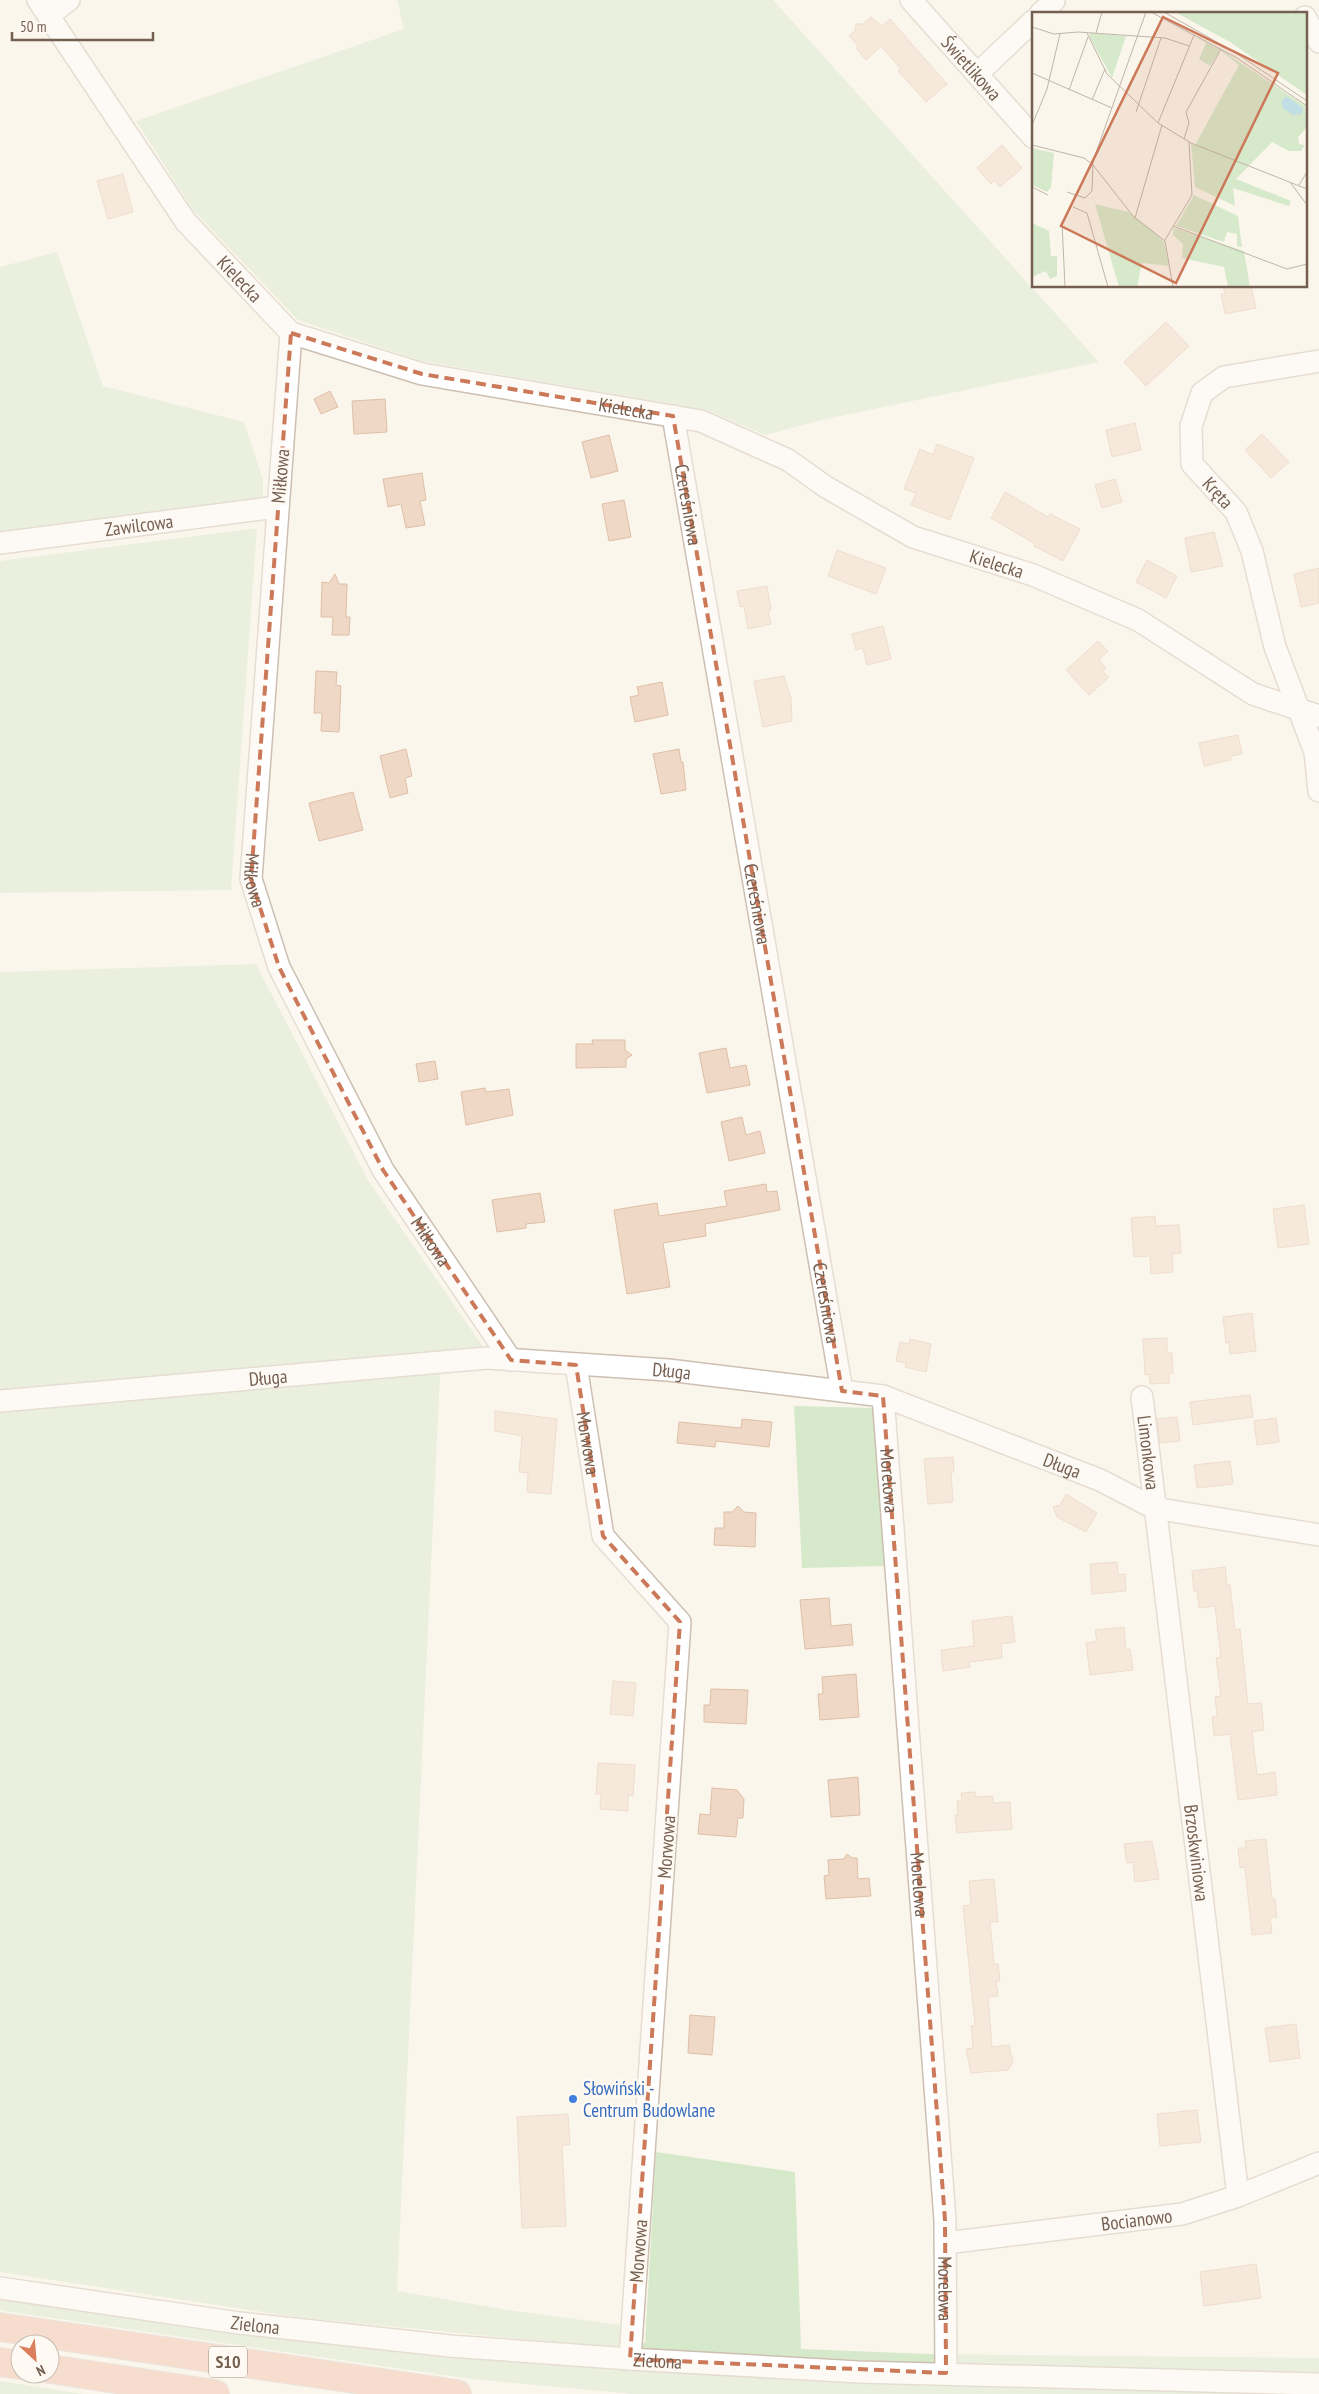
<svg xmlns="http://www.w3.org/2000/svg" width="1319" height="2394" font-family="'PT Sans Narrow',sans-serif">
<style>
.green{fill:#d6e9cb}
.building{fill:#efd8c6;stroke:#e0bfa7}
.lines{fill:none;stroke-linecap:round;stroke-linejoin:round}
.minor-casing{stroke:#cdbfb2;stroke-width:24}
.highway-casing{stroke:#d8d2ce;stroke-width:30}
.minor{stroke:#fff;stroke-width:21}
.highway{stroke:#f0bea9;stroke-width:28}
.marked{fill:none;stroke:#cc795a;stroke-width:4;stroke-dasharray:10 6;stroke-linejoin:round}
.shop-dot{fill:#3f7fe0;stroke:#fefaf3;stroke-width:2}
.labels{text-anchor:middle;stroke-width:5;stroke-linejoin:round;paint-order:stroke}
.shield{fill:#fefaf3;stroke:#9e8e81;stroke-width:1}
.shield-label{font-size:18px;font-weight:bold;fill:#755f50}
.street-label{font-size:19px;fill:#755f50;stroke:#fefaf3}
.shop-label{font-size:19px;fill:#366cbe;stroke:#fefaf3;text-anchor:start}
.inset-road{fill:none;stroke:#c1b5a9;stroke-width:1}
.view{fill:#cc795a;fill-opacity:0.15;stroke:#cc795a;stroke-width:2.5}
.inset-edge{fill:none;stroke:#755f50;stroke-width:2.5}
</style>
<rect width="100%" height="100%" fill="#fbf6ec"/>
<g class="green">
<polygon points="397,0 773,0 1099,362 826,419 765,435 707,410 421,361 298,320 193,210 136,121 404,29"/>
<polygon points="57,252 103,386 244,422 263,480 263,499 0,533 0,267"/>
<polygon points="257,528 231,890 0,893 0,561"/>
<polygon points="256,964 368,1180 486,1351 441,1354 397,2291 515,2311 621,2325 620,2342 645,2343 656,2152 795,2172 801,2349 929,2354 1319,2358 1319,2373 921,2363 612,2348 295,2317 0,2272 0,972"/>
<polygon points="794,1406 874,1408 885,1566 802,1568"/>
<polygon points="0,2297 245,2332 1319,2394 633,2394 471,2379 4,2311 0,2310"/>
<polygon points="0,2381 83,2394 0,2394"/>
</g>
<g class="building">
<polygon points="871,17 882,26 890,19 947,84 926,102 898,71 901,69 881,46 866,60 856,48 858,46 849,36 855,31 856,24 863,24"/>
<polygon points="1002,145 1022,168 1000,187 994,180 991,184 977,168"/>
<polygon points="123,174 133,212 108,219 97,181"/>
<polygon points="1223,286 1251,286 1256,308 1225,314 1221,294 1225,294"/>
<polygon points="1166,322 1189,346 1146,386 1124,362"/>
<polygon points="330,391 338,407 321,414 314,399"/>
<polygon points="385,399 387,432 354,434 352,401"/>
<polygon points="1135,423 1141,450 1112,457 1106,430"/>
<polygon points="1262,434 1289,462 1271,478 1245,450"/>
<polygon points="609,435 618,471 591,478 582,442"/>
<polygon points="937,444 974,458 950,520 911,505 916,493 904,489 920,449 933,455"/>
<polygon points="422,473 426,500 420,501 425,525 406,528 401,504 388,507 383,479"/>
<polygon points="1115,479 1122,502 1102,508 1095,485"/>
<polygon points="1005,492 1048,517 1050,514 1080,529 1063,561 1034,546 1035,544 991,518"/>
<polygon points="624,500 631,537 609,541 602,504"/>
<polygon points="1214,532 1223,566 1191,572 1185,538"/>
<polygon points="837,550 886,568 876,594 828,576"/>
<polygon points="1147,560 1177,576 1166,598 1136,582"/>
<polygon points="1319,568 1319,603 1301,607 1294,574"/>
<polygon points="335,574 339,584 347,584 346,617 350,617 349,635 332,635 333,617 321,617 322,582 329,583"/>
<polygon points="767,586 771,610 768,611 771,624 748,629 744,606 740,607 737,591"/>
<polygon points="883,626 891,659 867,665 863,648 856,650 852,634"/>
<polygon points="1098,641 1108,651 1099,660 1106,668 1102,671 1109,677 1089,695 1066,670"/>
<polygon points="316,671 337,672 336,685 341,686 339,732 321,731 322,713 314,713"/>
<polygon points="784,676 791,698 792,721 763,727 754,681"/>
<polygon points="662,682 668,715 635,722 630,697 639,695 637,687"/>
<polygon points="1238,735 1242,754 1230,756 1231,760 1204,766 1199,743"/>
<polygon points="406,749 412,776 405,778 408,793 390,798 380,756"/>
<polygon points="679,749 681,762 683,762 686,790 661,794 653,754"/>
<polygon points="353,792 363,830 319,841 309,803"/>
<polygon points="592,1040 625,1040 625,1050 632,1055 626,1059 626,1067 576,1068 576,1044 593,1044"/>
<polygon points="726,1048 730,1068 746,1065 750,1085 707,1093 699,1053"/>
<polygon points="435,1061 438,1079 419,1082 416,1064"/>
<polygon points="485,1088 486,1092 509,1089 513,1115 466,1125 461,1092"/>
<polygon points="742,1117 746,1135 760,1131 765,1153 729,1161 721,1122"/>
<polygon points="766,1184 767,1192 777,1191 780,1210 705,1224 706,1236 663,1243 670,1287 627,1294 614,1210 657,1203 659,1216 727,1206 724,1191"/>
<polygon points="540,1193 545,1222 526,1224 526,1228 497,1232 492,1200"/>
<polygon points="1304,1205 1309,1244 1278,1248 1273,1209"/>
<polygon points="1155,1216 1156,1226 1179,1225 1181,1253 1172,1254 1173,1272 1151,1274 1150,1256 1134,1257 1131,1218"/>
<polygon points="1252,1313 1256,1351 1230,1354 1229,1342 1226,1343 1223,1317"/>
<polygon points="1167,1338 1167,1353 1172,1353 1173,1373 1169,1373 1169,1383 1150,1384 1149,1374 1145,1375 1143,1339"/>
<polygon points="910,1339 931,1344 926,1372 905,1367 906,1363 896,1361 900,1342 909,1344"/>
<polygon points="1250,1395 1253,1417 1193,1425 1190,1402"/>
<polygon points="495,1411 557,1419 551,1494 527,1492 528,1473 519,1472 522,1436 495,1431"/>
<polygon points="1177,1417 1180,1441 1160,1443 1157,1419"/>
<polygon points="1276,1418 1279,1442 1257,1445 1254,1421"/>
<polygon points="742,1419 772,1422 769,1447 716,1441 715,1447 677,1443 679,1422 741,1428"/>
<polygon points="953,1457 954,1472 951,1472 953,1502 928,1504 924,1459"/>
<polygon points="1230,1461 1233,1484 1197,1488 1194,1465"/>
<polygon points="1066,1494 1097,1513 1086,1532 1057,1517 1053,1507 1060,1505"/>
<polygon points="738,1506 744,1512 756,1513 755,1547 714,1545 715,1528 724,1528 724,1512 732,1512"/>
<polygon points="1117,1562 1118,1575 1125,1574 1126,1591 1092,1594 1090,1564"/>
<polygon points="1225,1567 1227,1585 1230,1585 1235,1630 1240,1629 1248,1704 1261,1703 1264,1730 1252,1732 1257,1775 1275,1772 1277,1795 1238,1800 1230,1734 1214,1736 1212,1717 1217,1716 1215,1697 1221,1696 1216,1658 1221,1657 1215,1606 1199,1608 1197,1591 1194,1591 1192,1571"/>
<polygon points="829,1598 831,1626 851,1624 853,1645 805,1649 800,1600"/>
<polygon points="1012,1616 1015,1642 1001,1644 1002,1658 969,1662 970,1667 943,1671 941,1650 974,1646 972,1621"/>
<polygon points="1124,1627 1126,1650 1130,1649 1133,1670 1090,1675 1086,1643 1097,1641 1095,1630"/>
<polygon points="856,1674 859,1717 820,1720 818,1694 823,1694 822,1677"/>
<polygon points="613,1681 636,1683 633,1716 610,1714"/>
<polygon points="711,1689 748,1690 746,1724 704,1722 704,1705 710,1705"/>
<polygon points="598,1763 635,1765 633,1796 628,1795 628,1811 600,1809 601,1794 596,1794"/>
<polygon points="858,1777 860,1815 831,1817 828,1780"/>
<polygon points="712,1788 737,1790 744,1799 743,1818 738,1818 736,1837 698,1834 700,1814 710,1815"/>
<polygon points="975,1792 976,1797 993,1796 993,1803 1010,1802 1012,1829 957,1833 955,1815 958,1815 957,1801 962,1801 961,1793"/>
<polygon points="1266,1839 1272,1899 1275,1899 1277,1917 1270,1917 1272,1933 1252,1935 1245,1867 1240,1868 1238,1848 1246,1848 1245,1841"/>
<polygon points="1152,1841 1159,1879 1135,1882 1133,1862 1127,1863 1124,1844"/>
<polygon points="847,1854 852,1858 857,1858 858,1879 869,1878 871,1896 826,1899 824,1876 829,1875 828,1860 844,1859"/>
<polygon points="994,1879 998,1922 990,1922 994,1964 998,1964 1000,1981 996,1981 998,1996 988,1997 992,2047 1009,2045 1013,2062 1008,2070 971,2073 966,2049 973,2048 971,2026 975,2025 963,1906 971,1905 969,1881"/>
<polygon points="690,2015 715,2017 712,2055 688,2053"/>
<polygon points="1296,2024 1300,2058 1270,2062 1265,2028"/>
<polygon points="1197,2110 1201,2142 1160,2146 1157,2114"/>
<polygon points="568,2114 570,2145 562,2145 566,2226 522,2228 517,2117"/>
<polygon points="1256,2264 1261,2298 1204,2306 1200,2272"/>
</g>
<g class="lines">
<defs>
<g id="minor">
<path id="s1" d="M38 0 186 222 291 333 422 374 701 421 788 460 826 487 913 537 1033 575 1138 620 1253 694 1319 716"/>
<path id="s2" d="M911 0 1033 137"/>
<polyline points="1040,14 1054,1"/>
<polyline points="49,15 69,0"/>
<polyline points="1305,17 1319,42"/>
<polyline points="977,74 1033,21"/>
<path id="s3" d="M291 333 251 879 279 967 383 1170 511 1360"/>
<path id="s4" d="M1319 361 1224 377 1202 393 1191 426 1192 464 1236 512 1252 551 1275 647 1315 752 1319 791"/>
<path id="s5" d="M673 416 842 1391"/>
<path id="s6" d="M0 543 277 507"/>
<path id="s7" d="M576 1365 603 1536 680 1622 630 2359"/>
<path id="s8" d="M883 1396 945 2220 946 2373"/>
<path id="s9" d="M1142 1397 1238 2196"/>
<path id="s10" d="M0 1401 487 1358 668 1370 883 1396 1100 1480 1154 1508 1319 1535"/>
<path id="s11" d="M946 2243 1182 2214 1238 2196 1319 2163"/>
<path id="s12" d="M0 2288 239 2323 450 2346 630 2359 859 2372 1319 2384"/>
</g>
<g id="highway">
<polyline points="0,2327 457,2394"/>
<polyline points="0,2362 20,2365"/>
<polyline points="50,2369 215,2394"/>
</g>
</defs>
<use href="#minor" class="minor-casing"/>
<use href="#highway" class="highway-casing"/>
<use href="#minor" class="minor"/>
<use href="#highway" class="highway"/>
</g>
<path d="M0 0H1319V2394H0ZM291 333 422 374 673 416 842 1391 883 1396 945 2220 946 2373 630 2359 680 1622 603 1536 576 1365 511 1360 383 1170 279 967 251 879Z" fill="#fbf6ec" fill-opacity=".55" fill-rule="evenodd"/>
<path class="marked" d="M291 333 422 374 673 416 842 1391 883 1396 945 2220 946 2373 630 2359 680 1622 603 1536 576 1365 511 1360 383 1170 279 967 251 879Z"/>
<circle class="shop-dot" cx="573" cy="2099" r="5"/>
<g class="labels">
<rect class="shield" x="209" y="2346.5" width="38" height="31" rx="4"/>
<g class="shield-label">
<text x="228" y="2368">S10</text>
</g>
<g class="street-label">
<text dy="7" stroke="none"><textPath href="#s2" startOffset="91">Świetlikowa</textPath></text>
<text dy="7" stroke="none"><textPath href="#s1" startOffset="345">Kielecka</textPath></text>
<text dy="7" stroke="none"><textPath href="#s1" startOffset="764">Kielecka</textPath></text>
<text transform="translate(280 476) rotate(-85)" y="7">Miłkowa</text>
<text dy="7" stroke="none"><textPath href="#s4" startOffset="235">Kręta</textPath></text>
<text dy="7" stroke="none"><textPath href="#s5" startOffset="90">Czereśniowa</textPath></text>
<text dy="7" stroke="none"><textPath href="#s6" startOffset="140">Zawilcowa</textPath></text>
<text dy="7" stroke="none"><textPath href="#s1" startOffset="1170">Kielecka</textPath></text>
<text dy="7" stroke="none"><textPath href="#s3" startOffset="549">Miłkowa</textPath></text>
<text dy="7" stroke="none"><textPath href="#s5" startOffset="495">Czereśniowa</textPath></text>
<text dy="7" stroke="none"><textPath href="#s3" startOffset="954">Miłkowa</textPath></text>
<text dy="7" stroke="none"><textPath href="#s5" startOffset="900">Czereśniowa</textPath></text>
<text dy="7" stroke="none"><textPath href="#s10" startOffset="674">Długa</textPath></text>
<text dy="7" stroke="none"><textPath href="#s10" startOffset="269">Długa</textPath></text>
<text dy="7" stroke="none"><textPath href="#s7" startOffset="79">Morwowa</textPath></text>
<text dy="7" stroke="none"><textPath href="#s9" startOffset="56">Limonkowa</textPath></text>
<text dy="7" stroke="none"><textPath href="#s10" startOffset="1079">Długa</textPath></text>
<text dy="7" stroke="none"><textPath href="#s8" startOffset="85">Morelowa</textPath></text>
<text transform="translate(666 1847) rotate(-86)" y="7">Morwowa</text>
<text dy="7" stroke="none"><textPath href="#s9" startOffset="459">Brzoskwiniowa</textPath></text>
<text dy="7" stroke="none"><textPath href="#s8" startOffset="490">Morelowa</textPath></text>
<text dy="7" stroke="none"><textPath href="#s11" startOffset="192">Bocianowo</textPath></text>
<text transform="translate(638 2251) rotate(-86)" y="7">Morwowa</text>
<text dy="7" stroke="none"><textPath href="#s8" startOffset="895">Morelowa</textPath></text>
<text dy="7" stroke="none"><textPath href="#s12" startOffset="258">Zielona</textPath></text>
<text dy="7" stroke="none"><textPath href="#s12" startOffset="662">Zielona</textPath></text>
</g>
<g class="shop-label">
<text x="583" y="2095">Słowiński -<tspan x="583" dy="22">Centrum Budowlane</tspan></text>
</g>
</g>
<g transform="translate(1032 12)">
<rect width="275" height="275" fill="#fbf6ec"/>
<path d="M114 0 191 39 275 95V115L266 125 267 132 273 133 269 139H257L240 130 204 167 259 189 257 194 201 176 203 194 163 175 159 132 163 133 207 53 188 38 178 54 167 47 174 31ZM143 0H275V83L198 30ZM58 21 94 24 80 66 57 24ZM0 136 22 141 19 175 15 180 0 173ZM162 183 206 204 210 235 205 234V222L195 220 192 230 144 214ZM63 192 96 200 123 221 132 230 137 254 110 251 105 275H87ZM0 211 17 219 19 244H25V264L18 267 14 259 0 265ZM142 216 212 239 218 275H196L192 255 150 246 151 232 141 223Z" fill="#d6e9cb"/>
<path d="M254 84 271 96 270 102 261 103 251 96 249 90Z" fill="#c1dee4"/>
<path class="inset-road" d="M119 0 205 46 275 94M132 0 204 41 275 89M0 15 22 22 46 20 133 26 157 34M55 21 75 62 126 111 159 131 275 177M64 21 70 0M0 61 80 96M37 78 56 25M60 88 73 57M104 100 129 26M126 111 162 23M0 113 15 77 28 22M152 127 157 111 154 100 189 37M0 133 52 146 61 153 101 204 133 229 141 275M258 170 275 193M267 173 275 160M0 175 16 183M35 180 53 186 60 179 61 149 114 0M41 195 55 201 76 275M103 206 130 113M30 210 33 275M141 214 255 257 275 252M133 228 160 183 157 130"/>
<path class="view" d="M131 5 246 61 144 271 29 214Z"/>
<rect width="275" height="275" class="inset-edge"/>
</g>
<g transform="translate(35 2359) rotate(154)"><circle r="24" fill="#fefaf3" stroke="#c7bcb2"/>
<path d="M0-4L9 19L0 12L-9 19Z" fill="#db7e5c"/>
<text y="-8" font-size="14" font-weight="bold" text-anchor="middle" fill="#755f50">N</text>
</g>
<path d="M12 32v8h141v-8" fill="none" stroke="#755f50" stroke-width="2.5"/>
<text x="20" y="32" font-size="15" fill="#755f50" stroke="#fefaf3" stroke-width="4" paint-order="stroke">50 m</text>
</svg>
